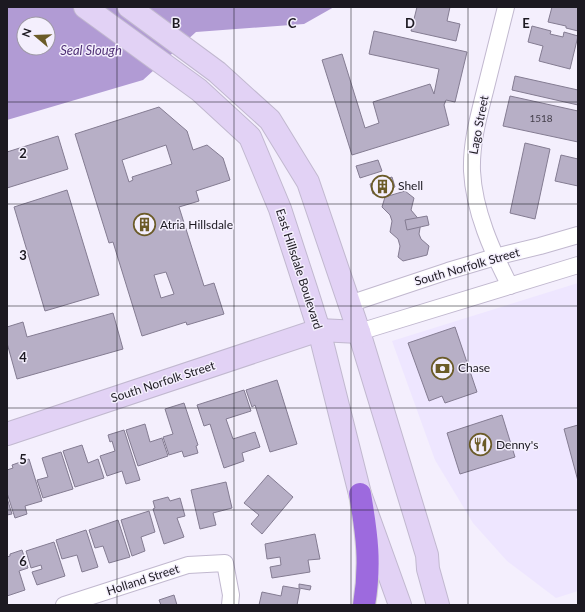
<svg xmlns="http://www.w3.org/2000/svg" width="585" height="612" font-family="Lato,sans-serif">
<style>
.built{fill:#eee6ff}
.water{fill:#b19bd4;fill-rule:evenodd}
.building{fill:#b7afc6;stroke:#847c92;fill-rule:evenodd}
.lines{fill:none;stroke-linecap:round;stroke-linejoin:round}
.minor-casing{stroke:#c1b8cf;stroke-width:18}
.secondary-casing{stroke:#c1b8cf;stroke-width:24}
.motorway-casing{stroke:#d2d1d3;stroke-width:24}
.minor{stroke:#fff;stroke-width:16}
.secondary{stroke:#e2d2f5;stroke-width:22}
.motorway{stroke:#9d6ade;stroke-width:22}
.grid{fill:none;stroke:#1c1921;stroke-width:1;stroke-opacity:0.55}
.labels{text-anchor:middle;stroke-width:3;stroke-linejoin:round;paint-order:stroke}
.number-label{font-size:10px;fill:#433e4a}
.street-label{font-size:12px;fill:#1c1921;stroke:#f4effd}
.poi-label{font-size:12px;fill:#1c1921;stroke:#f4effd;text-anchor:start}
.water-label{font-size:13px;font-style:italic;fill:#503176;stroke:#f4effd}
.grid-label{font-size:13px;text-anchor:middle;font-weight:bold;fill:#1c1921;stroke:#f4effd;stroke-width:3;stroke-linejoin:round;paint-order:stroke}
</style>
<rect width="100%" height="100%" fill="#f4effd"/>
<polygon class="built" points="578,283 578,591 556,598 507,561 473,523 435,460 392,341"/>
<path class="water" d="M7 7H334L304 24 196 32 143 80 7 120ZM24 24H48V48H24Z"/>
<g class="building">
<polygon points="417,7 450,7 447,21 460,24 456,41 411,31"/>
<polygon points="552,7 578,7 578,31 566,28 566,26 548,22"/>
<polygon points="532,26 551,31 550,34 563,37 564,32 578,36 570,69 539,61 543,46 528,42"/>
<polygon points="374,31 467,52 455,102 446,100 444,105 449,125 352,155 322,60 342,54 365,128 379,123 373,102 430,84 434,94 439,69 369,54"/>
<polygon points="515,76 578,90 578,105 512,90"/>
<polygon points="510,96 578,111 578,142 503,126"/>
<path d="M159 107 187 131 193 150 207 145 223 158 230 180 196 191 199 201 179 207 204 286 214 283 224 314 187 325 186 322 142 336 113 242 109 243 75 134ZM166 145 172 164 132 177 133 180 129 182 122 160ZM166 272 174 294 161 298 154 275Z"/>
<polygon points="58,136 68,169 7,188 7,152"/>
<polygon points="525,143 550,149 535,219 510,213"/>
<polygon points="561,155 578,159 578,186 555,181"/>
<polygon points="378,160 382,171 360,178 356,166"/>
<polygon points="392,177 395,187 373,194 370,184"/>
<polygon points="67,190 99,295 45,311 14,207"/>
<polygon points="405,191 414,198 411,210 421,222 419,234 421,239 429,246 427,255 403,261 398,257 400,246 398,239 390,232 392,221 390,215 382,207 385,197"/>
<polygon points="427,216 429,225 407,230 405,220"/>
<polygon points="113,313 123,349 17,379 7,343 7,327 23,322 27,337"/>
<polygon points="455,327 477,392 445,403 442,396 429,401 408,343"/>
<polygon points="277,380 297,444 270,452 255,405 252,407 246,390"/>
<polygon points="244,390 251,411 226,419 233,439 255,432 260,447 242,453 244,461 224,468 210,424 204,426 197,405"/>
<polygon points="184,403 198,445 196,446 198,453 184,457 182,451 169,455 163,437 173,434 165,409"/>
<polygon points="502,415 515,457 460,474 447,433"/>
<polygon points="145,424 150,442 162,438 168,456 138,466 126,430"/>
<polygon points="578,425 578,481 564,429"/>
<polygon points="124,430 140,480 126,484 122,471 107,476 100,456 115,451 112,441 110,442 108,435"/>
<polygon points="82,445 88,463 98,459 104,478 75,487 63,451"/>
<polygon points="61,452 73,489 43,498 37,480 48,477 42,458"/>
<polygon points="29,459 42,501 25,506 27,514 15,518 7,493 7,470 13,468 12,465"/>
<polygon points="268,475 293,497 262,534 251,524 259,515 244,503"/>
<polygon points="226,482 232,508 213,513 216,525 200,529 191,490"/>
<polygon points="168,497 170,501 180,498 185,516 177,518 184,537 164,544 153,509 155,508 153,501"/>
<polygon points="7,498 12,514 7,515"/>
<polygon points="149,511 155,532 141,537 145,551 132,556 121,520"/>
<polygon points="118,520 130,557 109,563 103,546 95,548 89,530"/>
<polygon points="86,530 98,567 82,572 77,555 62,559 56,540"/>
<polygon points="315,534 320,559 308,560 310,572 272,578 270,567 281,565 280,557 267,559 265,544"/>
<polygon points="54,542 65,576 37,585 32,572 42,569 41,565 31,568 26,551"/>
<polygon points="22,550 28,568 19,571 25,590 7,596 7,557 10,556 10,554"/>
<polygon points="299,584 311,586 310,590 299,588"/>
<polygon points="283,586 300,589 297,605 259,605 262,592 281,596"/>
<polygon points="174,595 177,605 161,605 159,600"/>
</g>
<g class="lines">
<defs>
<g id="minor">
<path d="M506 7C499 34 493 60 486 87 479 115 471 142 472 171 474 211 492 251 510 286"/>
<polyline points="349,304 448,271 495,257 540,246 578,235"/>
<polyline points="359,332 578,265"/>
<polyline points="64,605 188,565 225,563 231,595 230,605"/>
</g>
<g id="secondary">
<polyline points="85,7 199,90 250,137 280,209 307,292 319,330 360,494 400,605"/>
<polyline points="129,7 217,72 270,120 308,182 359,332 427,555 428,569 438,605"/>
<polyline points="7,434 319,330 359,332"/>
</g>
<path id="motorway" d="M360 494C367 535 371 564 364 605"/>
</defs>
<use href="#minor" class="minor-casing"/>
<use href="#secondary" class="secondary-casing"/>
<use href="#motorway" class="motorway-casing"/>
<use href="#minor" class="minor"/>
<use href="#secondary" class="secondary"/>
<use href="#motorway" class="motorway"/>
</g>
<path class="grid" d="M117 7V605M234 7V605M351 7V605M468 7V605M7 102H578M7 204H578M7 306H578M7 408H578M7 510H578"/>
<defs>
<symbol id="building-ring" viewBox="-11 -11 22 22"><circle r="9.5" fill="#f4effd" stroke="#6b5b28" stroke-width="1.5"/><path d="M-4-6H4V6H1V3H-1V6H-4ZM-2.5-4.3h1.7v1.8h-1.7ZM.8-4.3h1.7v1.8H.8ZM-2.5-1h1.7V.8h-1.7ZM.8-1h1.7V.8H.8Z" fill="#6b5b28"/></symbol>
<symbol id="bank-ring" viewBox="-11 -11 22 22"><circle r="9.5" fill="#f4effd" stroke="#6b5b28" stroke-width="1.5"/><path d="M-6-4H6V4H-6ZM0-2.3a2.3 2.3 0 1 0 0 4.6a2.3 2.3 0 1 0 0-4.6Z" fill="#6b5b28"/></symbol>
<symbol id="restaurant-ring" viewBox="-11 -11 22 22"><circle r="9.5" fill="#f4effd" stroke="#6b5b28" stroke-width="1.5"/><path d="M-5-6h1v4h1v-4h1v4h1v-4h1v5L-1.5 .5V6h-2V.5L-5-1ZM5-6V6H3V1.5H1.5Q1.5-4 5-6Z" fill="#6b5b28"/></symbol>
</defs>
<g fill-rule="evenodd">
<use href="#building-ring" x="370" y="174" width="25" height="25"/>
<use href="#building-ring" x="132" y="212" width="25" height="25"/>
<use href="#bank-ring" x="430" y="356" width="25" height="25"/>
<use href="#restaurant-ring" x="468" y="432" width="25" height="25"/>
</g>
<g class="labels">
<g class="number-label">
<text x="541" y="122">1518</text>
</g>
<g class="street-label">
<text transform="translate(479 125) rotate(-79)" y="4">Lago Street</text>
<text transform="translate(467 267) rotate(-16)" y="4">South Norfolk Street</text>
<text transform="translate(299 269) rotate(72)" y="4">East Hillsdale Boulevard</text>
<text transform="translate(163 382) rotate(-18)" y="4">South Norfolk Street</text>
<text transform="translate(143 580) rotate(-18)" y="4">Holland Street</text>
</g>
<g class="poi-label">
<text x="398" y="190">Shell</text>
<text x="160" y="229">Atria Hillsdale</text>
<text x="458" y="372">Chase</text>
<text x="496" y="449">Denny's</text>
</g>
<g class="water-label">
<text x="91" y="55">Seal Slough</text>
</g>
</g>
<g class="grid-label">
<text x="176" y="28">B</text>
<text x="292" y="28">C</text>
<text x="410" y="28">D</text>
<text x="526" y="28">E</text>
<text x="23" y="158">2</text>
<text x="23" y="260">3</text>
<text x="23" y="362">4</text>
<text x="23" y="464">5</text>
<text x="23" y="566">6</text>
</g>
<rect width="585" height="612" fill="none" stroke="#1c1921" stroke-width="16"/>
<g transform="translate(36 36) rotate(289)"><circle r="19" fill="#f4effd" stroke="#9e99a5"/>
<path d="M0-3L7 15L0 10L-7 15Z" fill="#6b5b28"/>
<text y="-6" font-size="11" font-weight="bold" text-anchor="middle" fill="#1c1921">N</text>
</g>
</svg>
